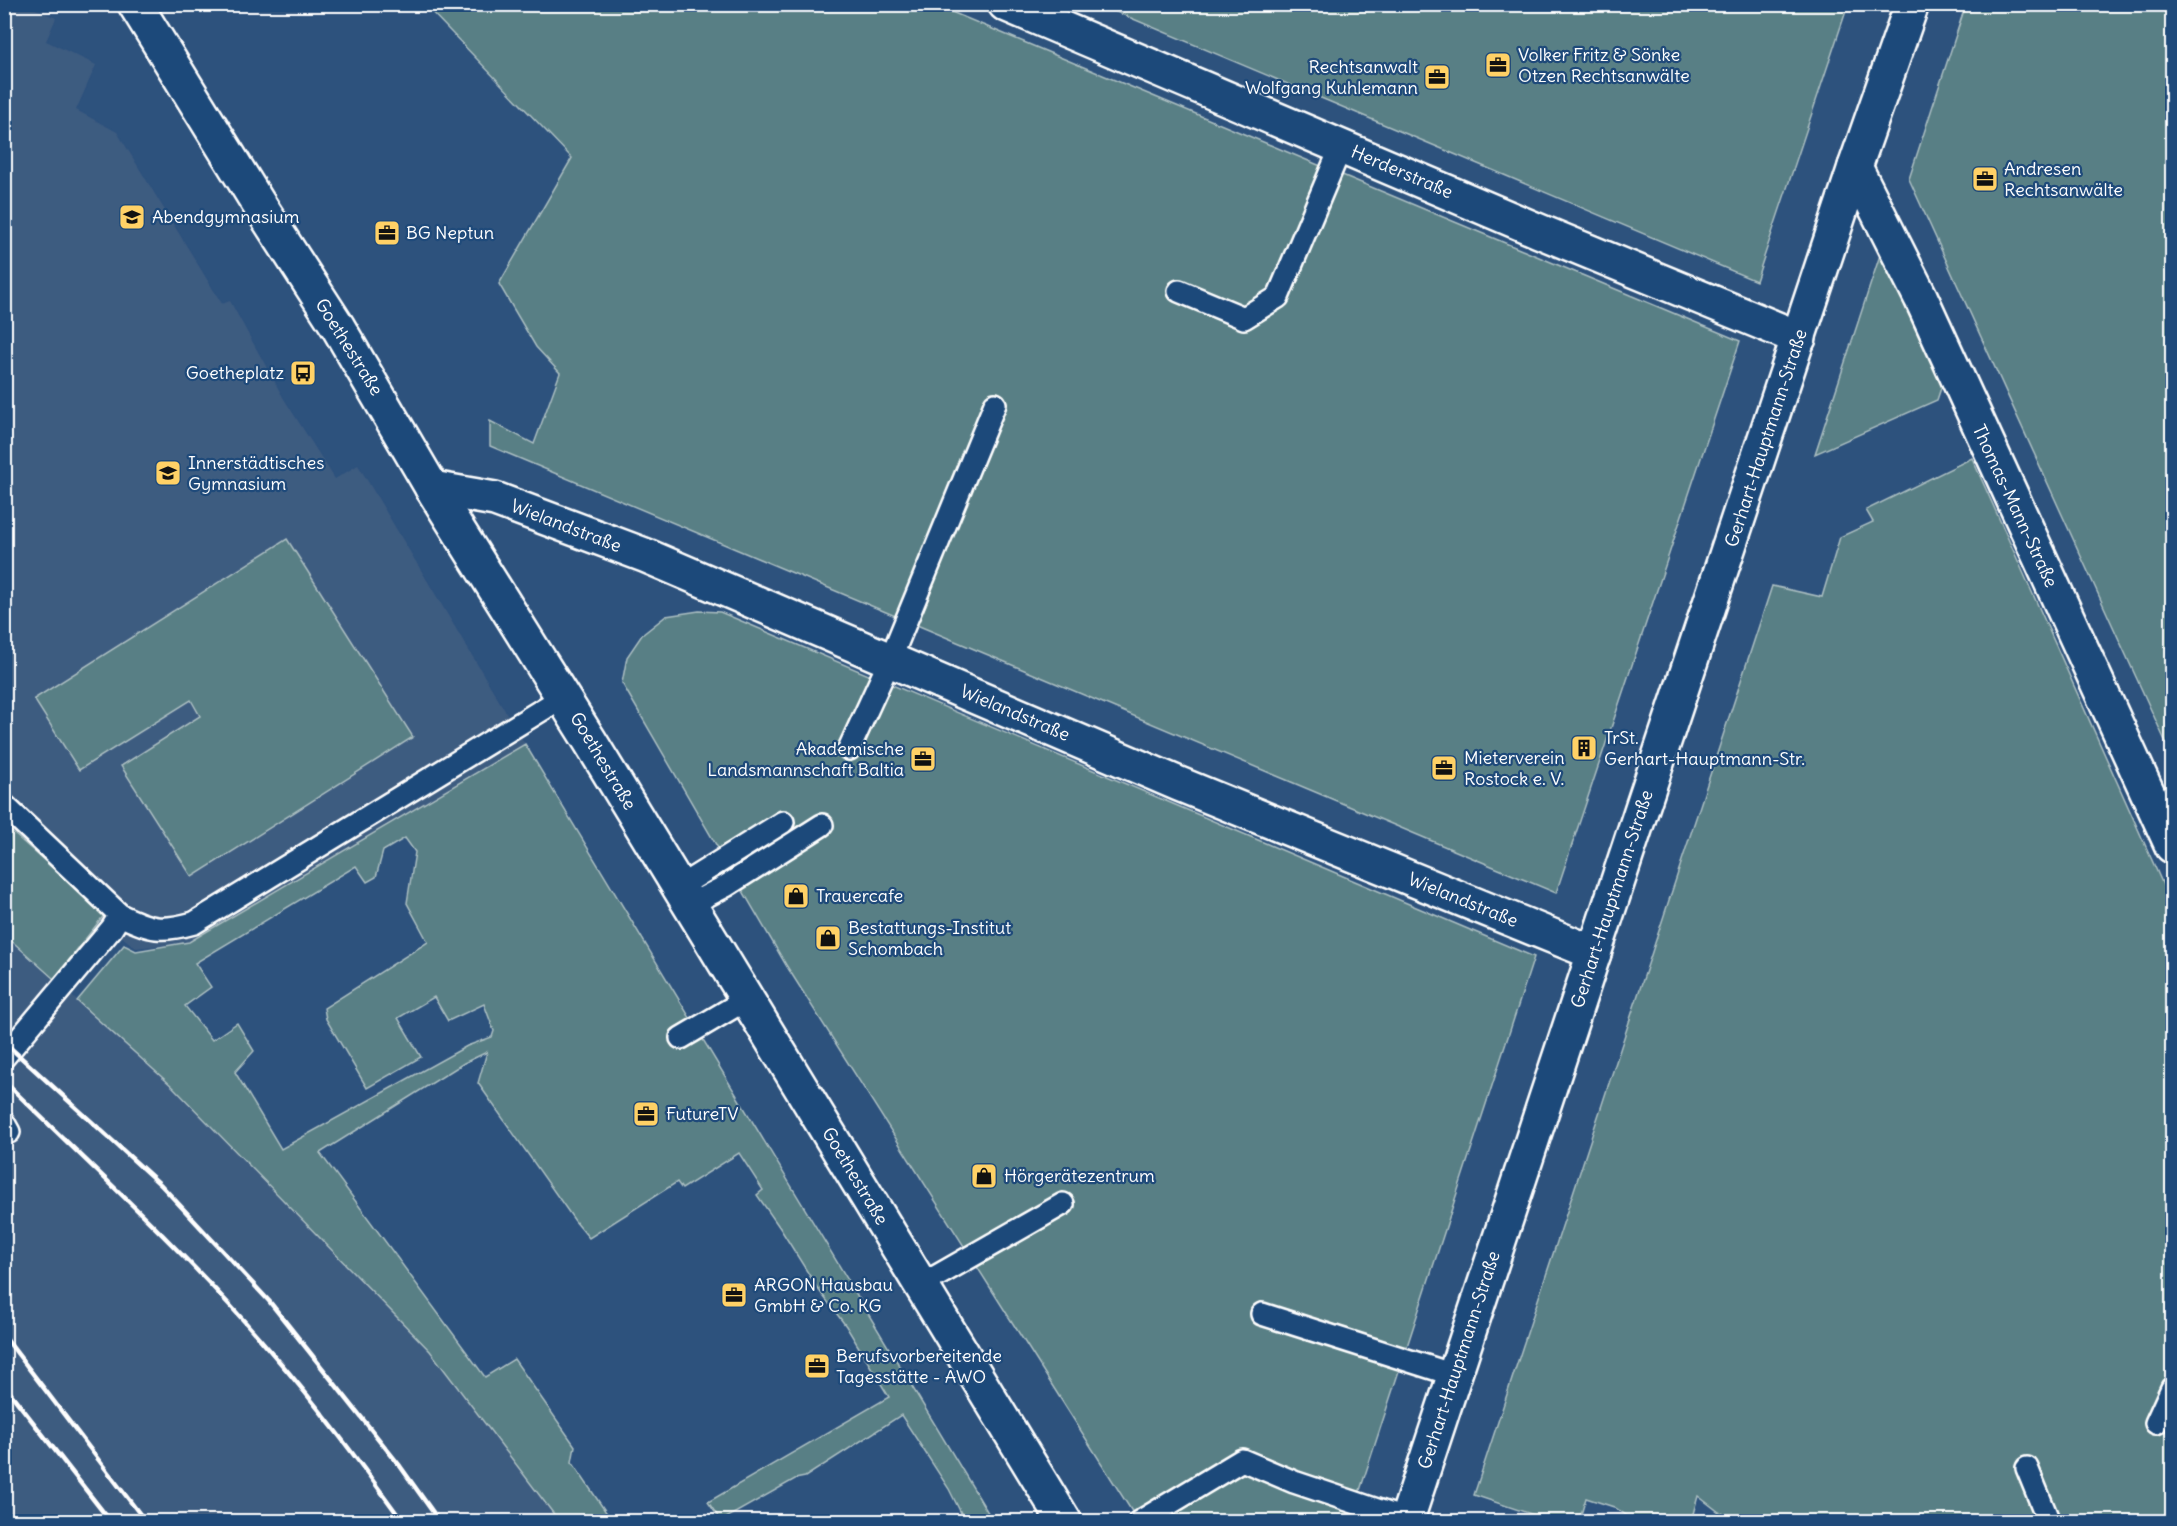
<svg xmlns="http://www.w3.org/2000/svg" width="2177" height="1526" font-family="Delius,sans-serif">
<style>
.built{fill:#3e5b80}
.green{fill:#597f85;stroke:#acbfc2;stroke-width:1.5;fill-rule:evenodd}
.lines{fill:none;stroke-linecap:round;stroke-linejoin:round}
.lane-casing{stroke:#fff;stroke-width:26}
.street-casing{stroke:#fff;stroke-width:38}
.secondary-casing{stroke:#fff;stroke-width:38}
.lane{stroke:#1f4a7a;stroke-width:21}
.street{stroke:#1f4a7a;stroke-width:33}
.secondary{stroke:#1f4a7a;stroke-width:33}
.rail{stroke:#fff;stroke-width:4.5}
.labels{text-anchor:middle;stroke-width:4.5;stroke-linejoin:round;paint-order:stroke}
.poi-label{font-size:18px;fill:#fff;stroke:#1f4a7a;text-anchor:start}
.street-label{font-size:18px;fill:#fff;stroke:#1f4a7a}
</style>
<rect width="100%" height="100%" fill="#2d527d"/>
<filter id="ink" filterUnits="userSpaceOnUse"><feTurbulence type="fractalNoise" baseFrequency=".0167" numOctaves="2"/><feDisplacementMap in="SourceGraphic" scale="12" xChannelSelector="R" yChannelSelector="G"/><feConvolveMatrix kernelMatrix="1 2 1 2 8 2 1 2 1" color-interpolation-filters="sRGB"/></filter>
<g filter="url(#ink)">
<g class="built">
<polygon points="4,5 26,5 56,18 46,41 96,65 76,110 117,132 222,304 230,301 284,399 335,479 358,465 525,744 189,942 136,948 5,844"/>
<polygon points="4,935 173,1087 430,1351 559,1521 5,1521"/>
</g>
<g class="green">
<polygon points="1966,4 2172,5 2172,756 1909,179"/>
<polygon points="425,5 935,5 1740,341 1556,893 490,446 490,421 534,444 560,373 536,347 499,284 572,158"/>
<polygon points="1100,5 1848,5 1756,281"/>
<polygon points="1881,252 1942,385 1937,400 1815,454"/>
<polygon points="1972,458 2172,905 2172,1521 1746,1522 1719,1512 1698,1496 1691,1521 1635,1521 1614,1507 1586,1498 1579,1521 1555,1522 1474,1495 1772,586 1822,597 1840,537 1873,522 1866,510"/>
<polygon points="287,539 413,737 192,877 121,766 200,716 191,700 79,770 34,699"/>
<polygon points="699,611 720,612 1534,957 1350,1521 1138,1521 786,965 622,683 627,657 642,635 666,616"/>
<path d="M525 744 993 1521H965L949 1489 901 1415 805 1477 795 1479 721 1521 708 1502 889 1397 846 1326 818 1289 780 1228 757 1195 763 1190 739 1153 682 1189 677 1182 589 1238 575 1221 478 1083 487 1052 464 1063 320 1153 485 1377 514 1359 575 1446 572 1462 612 1521H559L430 1351 173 1087 77 1001 124 945 136 951 189 942ZM405 838 415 852 407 903 428 942 324 1008 326 1019 367 1088 421 1057 398 1018 434 997 448 1021 484 1004 494 1031 492 1037 467 1046 281 1149 235 1072 254 1051 237 1023 212 1040 185 1006 211 987 195 963 356 866 367 882 376 877 383 851Z"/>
<polygon points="5,826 105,914 54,979 5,935"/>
</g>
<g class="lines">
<defs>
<g id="lane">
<polyline points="1179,291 1244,318 1278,297 1341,147"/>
<polyline points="849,749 890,660 995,404"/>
<path d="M4 805 120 915C151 930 161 932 194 923L563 697"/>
<polyline points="679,887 783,822"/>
<polyline points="689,905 726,886 822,825"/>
<polyline points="681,1038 747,999"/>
<polyline points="4,1057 112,928 120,915"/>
<polyline points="4,1123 9,1132"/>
<polyline points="921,1285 1063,1204"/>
<polyline points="1262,1314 1454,1375"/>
<polyline points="2156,1423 2172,1388"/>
<polyline points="2027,1468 2049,1522"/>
<polyline points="1139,1522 1242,1460 1294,1482 1407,1520"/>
</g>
<g id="street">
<polyline points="1005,4 1539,231 1799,338"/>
<polyline points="1855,167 1921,298 2172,846"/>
<polyline points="432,488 495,499 647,556 1179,784 1594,953"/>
<polyline points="1406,1522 1641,811 1855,167 1912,4"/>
</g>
<polyline id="secondary" points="135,4 258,203 338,327 432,488 590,741 1065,1522"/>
</defs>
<use href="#lane" class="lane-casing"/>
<use href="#street" class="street-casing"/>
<use href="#secondary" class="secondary-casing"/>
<use href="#lane" class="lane"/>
<use href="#street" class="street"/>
<use href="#secondary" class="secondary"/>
<g class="rail">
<polyline points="4,1042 161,1185 269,1301 400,1466 440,1522"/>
<path d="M4 1081C95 1170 190 1256 272 1353 319 1407 361 1464 403 1522"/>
<polyline points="4,1336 146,1522"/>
<polyline points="4,1385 111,1522"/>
</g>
</g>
</g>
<defs>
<symbol id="office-square" viewBox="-11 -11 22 22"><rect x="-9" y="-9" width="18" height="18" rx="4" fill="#ffd166" stroke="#1f4a7a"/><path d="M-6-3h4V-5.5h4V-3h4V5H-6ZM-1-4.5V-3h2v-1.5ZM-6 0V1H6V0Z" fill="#111"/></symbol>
<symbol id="school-square" viewBox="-11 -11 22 22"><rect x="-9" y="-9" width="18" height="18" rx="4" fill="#ffd166" stroke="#1f4a7a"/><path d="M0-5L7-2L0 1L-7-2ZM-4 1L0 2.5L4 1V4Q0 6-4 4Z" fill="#111"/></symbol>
<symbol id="bus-square" viewBox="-11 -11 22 22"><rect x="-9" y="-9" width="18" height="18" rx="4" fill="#ffd166" stroke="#1f4a7a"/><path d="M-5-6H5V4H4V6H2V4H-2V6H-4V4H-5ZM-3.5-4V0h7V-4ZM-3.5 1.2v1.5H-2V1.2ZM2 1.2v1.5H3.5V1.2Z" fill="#111"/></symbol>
<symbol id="building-square" viewBox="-11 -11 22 22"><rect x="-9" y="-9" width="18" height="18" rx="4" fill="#ffd166" stroke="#1f4a7a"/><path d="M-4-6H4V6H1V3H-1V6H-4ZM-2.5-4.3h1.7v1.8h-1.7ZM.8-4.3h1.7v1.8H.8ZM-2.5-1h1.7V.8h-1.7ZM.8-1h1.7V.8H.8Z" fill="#111"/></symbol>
<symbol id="shop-square" viewBox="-11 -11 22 22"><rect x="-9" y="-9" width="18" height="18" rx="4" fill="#ffd166" stroke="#1f4a7a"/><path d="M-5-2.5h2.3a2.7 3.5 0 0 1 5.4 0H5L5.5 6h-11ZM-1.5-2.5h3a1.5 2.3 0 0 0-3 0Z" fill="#111"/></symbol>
</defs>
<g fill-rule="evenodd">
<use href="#office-square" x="1483" y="50" width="30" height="30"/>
<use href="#office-square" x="1422" y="62" width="30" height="30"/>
<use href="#office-square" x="1970" y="164" width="30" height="30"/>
<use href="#school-square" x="117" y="202" width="30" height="30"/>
<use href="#office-square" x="372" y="218" width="30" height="30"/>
<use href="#bus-square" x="288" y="358" width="30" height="30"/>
<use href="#school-square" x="153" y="458" width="30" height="30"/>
<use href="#building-square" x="1569" y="733" width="30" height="30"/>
<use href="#office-square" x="908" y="744" width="30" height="30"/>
<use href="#office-square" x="1429" y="753" width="30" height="30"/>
<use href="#shop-square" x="781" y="881" width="30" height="30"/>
<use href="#shop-square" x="813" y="923" width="30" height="30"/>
<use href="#office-square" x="631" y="1099" width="30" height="30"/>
<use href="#shop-square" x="969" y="1161" width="30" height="30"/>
<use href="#office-square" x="719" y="1280" width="30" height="30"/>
<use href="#office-square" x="802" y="1351" width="30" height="30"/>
</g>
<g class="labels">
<g class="poi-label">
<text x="1518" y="61">Volker Fritz &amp; Sönke<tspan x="1518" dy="21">Otzen Rechtsanwälte</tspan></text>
<text x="1418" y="73" text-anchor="end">Rechtsanwalt<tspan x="1418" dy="21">Wolfgang Kuhlemann</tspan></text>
<text x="2004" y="175">Andresen<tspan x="2004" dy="21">Rechtsanwälte</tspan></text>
<text x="152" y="223">Abendgymnasium</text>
<text x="406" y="239">BG Neptun</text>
<text x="284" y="379" text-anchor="end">Goetheplatz</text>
<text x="188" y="469">Innerstädtisches<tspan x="188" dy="21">Gymnasium</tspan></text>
<text x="1604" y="744">TrSt.<tspan x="1604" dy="21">Gerhart-Hauptmann-Str.</tspan></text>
<text x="904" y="755" text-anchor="end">Akademische<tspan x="904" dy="21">Landsmannschaft Baltia</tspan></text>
<text x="1464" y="764">Mieterverein<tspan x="1464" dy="21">Rostock e. V.</tspan></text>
<text x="816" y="902">Trauercafe</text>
<text x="848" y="934">Bestattungs-Institut<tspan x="848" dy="21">Schombach</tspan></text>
<text x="666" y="1120">FutureTV</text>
<text x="1004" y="1182">Hörgerätezentrum</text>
<text x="754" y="1291">ARGON Hausbau<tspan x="754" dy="21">GmbH &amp; Co. KG</tspan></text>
<text x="836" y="1362">Berufsvorbereitende<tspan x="836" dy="21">Tagesstätte - AWO</tspan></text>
</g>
<g class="street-label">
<text transform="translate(1402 172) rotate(23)" y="6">Herderstraße</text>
<text transform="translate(349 347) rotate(58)" y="6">Goethestraße</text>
<text transform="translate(1766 438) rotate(-72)" y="6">Gerhart-Hauptmann-Straße</text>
<text transform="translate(2015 506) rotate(65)" y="6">Thomas-Mann-Straße</text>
<text transform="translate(566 526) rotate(21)" y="6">Wielandstraße</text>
<text transform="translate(1015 713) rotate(23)" y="6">Wielandstraße</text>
<text transform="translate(603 761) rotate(59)" y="6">Goethestraße</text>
<text transform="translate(1612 899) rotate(-72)" y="6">Gerhart-Hauptmann-Straße</text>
<text transform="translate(1463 900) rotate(22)" y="6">Wielandstraße</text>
<text transform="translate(855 1176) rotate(59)" y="6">Goethestraße</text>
<text transform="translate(1459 1360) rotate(-72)" y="6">Gerhart-Hauptmann-Straße</text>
</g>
</g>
<rect width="2177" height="1526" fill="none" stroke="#1f4a7a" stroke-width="24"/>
<rect x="12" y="12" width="2153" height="1502" fill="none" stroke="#fff" stroke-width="2" filter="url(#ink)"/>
</svg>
